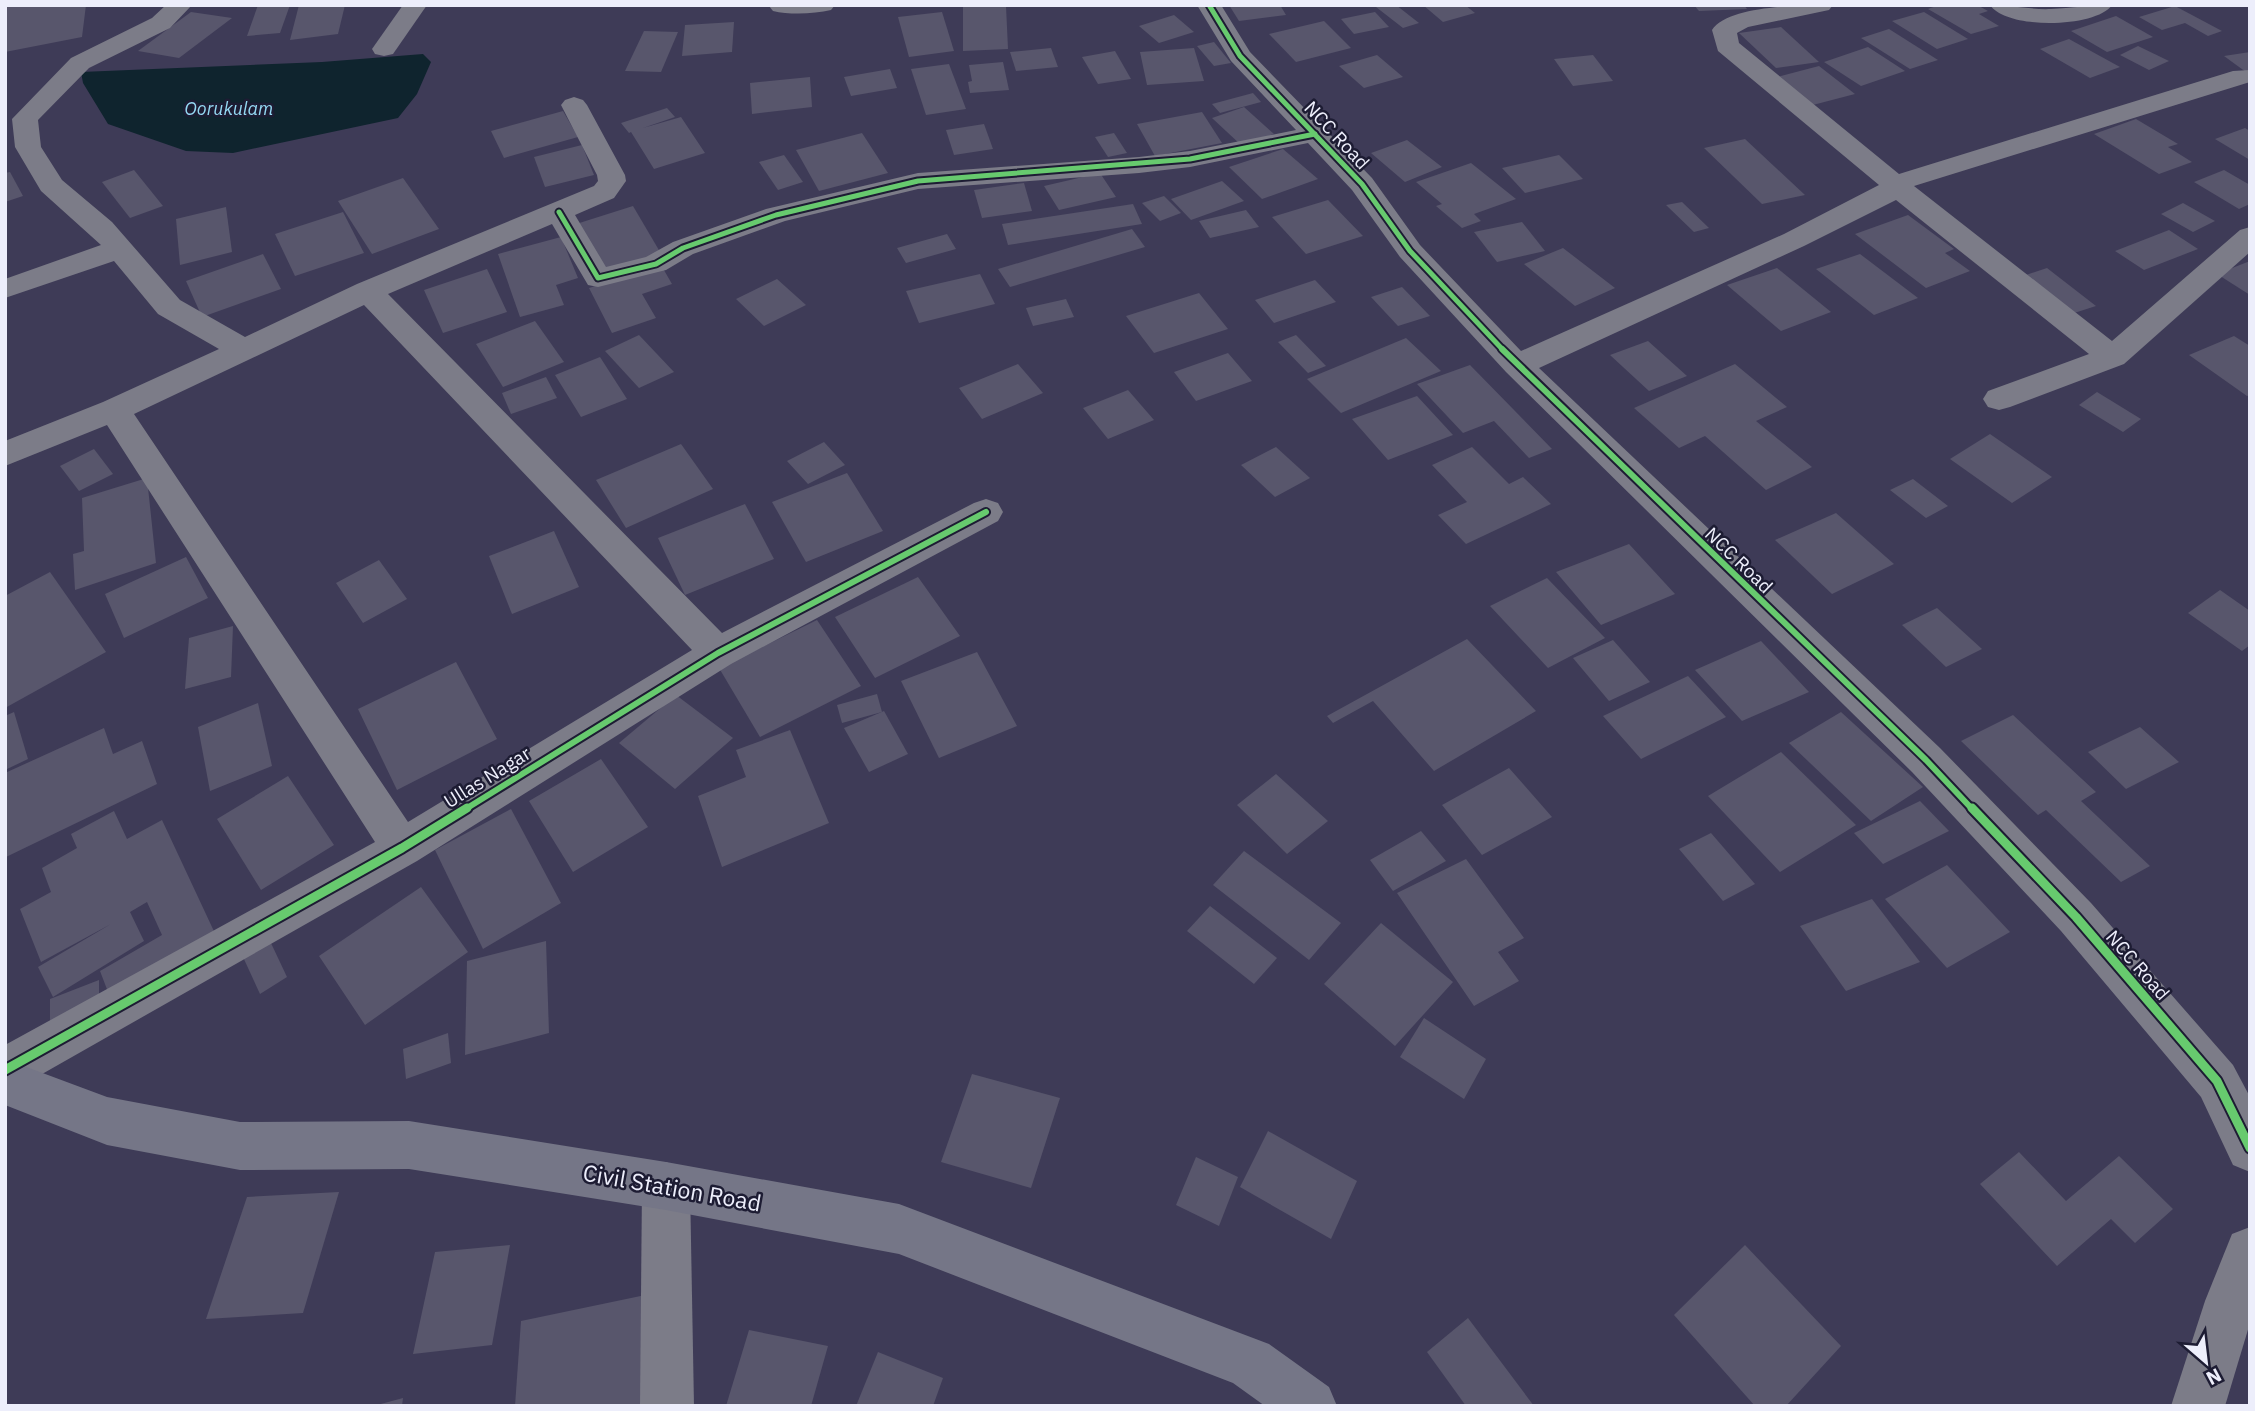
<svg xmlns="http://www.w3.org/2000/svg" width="2255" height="1411" font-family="'IBM Plex Sans',sans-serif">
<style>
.water{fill:#0f242e}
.building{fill:#58566c}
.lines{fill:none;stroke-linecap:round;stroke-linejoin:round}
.street{fill:#7c7c88;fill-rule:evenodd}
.secondary{fill:#757687;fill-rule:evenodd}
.cycleway-far2-casing{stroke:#1d1c33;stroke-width:9}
.cycleway-far1-casing{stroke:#1d1c33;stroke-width:10}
.cycleway-casing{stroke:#1d1c33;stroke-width:13}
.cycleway-far2{stroke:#67ca6e;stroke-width:5}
.cycleway-far1{stroke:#67ca6e;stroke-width:6}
.cycleway{stroke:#67ca6e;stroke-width:9}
.labels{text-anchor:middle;stroke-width:5;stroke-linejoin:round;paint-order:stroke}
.far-water-label{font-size:18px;font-style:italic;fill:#94d9f3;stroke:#1d1c33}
.street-label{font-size:19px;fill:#edeefb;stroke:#1d1c33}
.near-street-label{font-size:23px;fill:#edeefb;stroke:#1d1c33}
</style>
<rect width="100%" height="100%" fill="#3e3b57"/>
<polygon class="water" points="423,54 431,62 417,94 398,118 233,153 186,151 108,124 83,83 81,72 322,62"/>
<g class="building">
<polygon points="5,5 86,5 82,37 5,52"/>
<polygon points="258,5 290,5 280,33 247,36"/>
<polygon points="299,5 345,5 338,34 290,40"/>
<polygon points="1229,5 1280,5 1286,15 1239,21"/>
<polygon points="1380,5 1396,5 1419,23 1403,28 1376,7"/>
<polygon points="1423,5 1465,5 1475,13 1443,22"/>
<polygon points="1694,5 1744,5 1747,9 1699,11"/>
<polygon points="1939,5 1977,5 1988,11 1979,14 1999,26 1971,34 1928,9"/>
<polygon points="1006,6 1008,49 963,51 963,7"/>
<polygon points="2175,6 2222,31 2208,36 2185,23 2162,30 2139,17"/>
<polygon points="191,12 232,18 179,58 138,51"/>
<polygon points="942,12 954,51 909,57 898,17"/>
<polygon points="1375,12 1389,27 1354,34 1341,19"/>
<polygon points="1924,12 1968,39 1937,49 1892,21"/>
<polygon points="1174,15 1194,32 1159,43 1139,26"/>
<polygon points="2116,16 2153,37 2107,52 2071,31"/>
<polygon points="1324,21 1351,48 1296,62 1269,34"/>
<polygon points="734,22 732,52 682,56 685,25"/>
<polygon points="1781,27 1819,62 1776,68 1739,33"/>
<polygon points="1889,29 1938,60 1910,69 1861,38"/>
<polygon points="644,31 678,32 661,72 625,71"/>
<polygon points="2069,39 2120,67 2090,78 2040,49"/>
<polygon points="1214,42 1231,63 1214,66 1197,46"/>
<polygon points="2138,46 2169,61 2149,70 2120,55"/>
<polygon points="1868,47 1905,71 1861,86 1824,62"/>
<polygon points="1051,48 1058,67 1016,71 1010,52"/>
<polygon points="1194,48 1204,81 1147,85 1140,52"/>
<polygon points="1115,51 1131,79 1098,84 1082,57"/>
<polygon points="2250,52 2250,75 2224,56"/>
<polygon points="1377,55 1403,77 1364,88 1339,66"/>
<polygon points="1593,55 1613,81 1573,86 1554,59"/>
<polygon points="1003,62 1009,90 970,93 968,82 972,81 969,65"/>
<polygon points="949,64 966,109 926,115 911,69"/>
<polygon points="1819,66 1855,94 1809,106 1773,78"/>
<polygon points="890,69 897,88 851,96 844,77"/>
<polygon points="810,77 812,107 752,114 750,83"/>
<polygon points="1253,93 1261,102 1220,113 1212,104"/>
<polygon points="1244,107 1274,134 1241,145 1212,118"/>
<polygon points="667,108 675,117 643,128 681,117 705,153 654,169 631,132 629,133 621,123"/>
<polygon points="563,111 578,137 504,158 491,131"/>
<polygon points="1202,112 1222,143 1155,156 1137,124"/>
<polygon points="2136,119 2178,144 2168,147 2192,162 2159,174 2094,134"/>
<polygon points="984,124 993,149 954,155 946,130"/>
<polygon points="2245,128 2250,131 2250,160 2215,139"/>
<polygon points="862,133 888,173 819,191 796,150"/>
<polygon points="1114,133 1127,153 1108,157 1095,137"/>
<polygon points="1745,139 1805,195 1762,204 1704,148"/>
<polygon points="1407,140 1442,167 1405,182 1371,153"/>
<polygon points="582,145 594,175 545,187 534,157"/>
<polygon points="1283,149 1318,179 1262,199 1229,167"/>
<polygon points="784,155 803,182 778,190 759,162"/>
<polygon points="1559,155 1583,179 1525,193 1502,168"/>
<polygon points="1471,163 1516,199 1474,214 1481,221 1462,228 1436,206 1442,204 1416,182"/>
<polygon points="134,170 163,206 130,218 102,182"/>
<polygon points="2224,170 2250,185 2250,204 2239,209 2194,182"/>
<polygon points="10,172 23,196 5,202 5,173"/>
<polygon points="1100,173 1116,197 1059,210 1044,186"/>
<polygon points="403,178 439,229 372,254 338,201"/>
<polygon points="1222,181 1244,201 1191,220 1171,199"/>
<polygon points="1024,183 1032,211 982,218 974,190"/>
<polygon points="1164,196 1181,213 1160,221 1142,203"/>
<polygon points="1328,200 1363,236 1306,254 1272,217"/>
<polygon points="1682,202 1709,228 1694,232 1666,205"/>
<polygon points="2183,203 2215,221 2193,232 2161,214"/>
<polygon points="1133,204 1142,224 1008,245 1002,224"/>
<polygon points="633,206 663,257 600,273 573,225"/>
<polygon points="226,207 232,252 180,265 176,219"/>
<polygon points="1246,210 1259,227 1210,238 1199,221"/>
<polygon points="343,212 364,253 295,276 275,234"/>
<polygon points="1908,215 1954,249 1945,253 1970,271 1926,288 1855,234"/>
<polygon points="1522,222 1545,251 1497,262 1474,232"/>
<polygon points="1132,229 1145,247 1010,287 998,269"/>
<polygon points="2169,230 2198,249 2144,270 2115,251"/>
<polygon points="947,234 956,249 906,263 897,248"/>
<polygon points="561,237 578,278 556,285 564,305 520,317 498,254"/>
<polygon points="1563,248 1615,288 1575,306 1524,264"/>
<polygon points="263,254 281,289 202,317 186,281"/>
<polygon points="1860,254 1918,298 1874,315 1816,269"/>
<polygon points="2250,261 2250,295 2217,274"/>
<polygon points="661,265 672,284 642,294 656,318 612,333 589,288"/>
<polygon points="1777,268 1831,312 1781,331 1727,285"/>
<polygon points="2047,268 2096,306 2068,315 2020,277"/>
<polygon points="487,269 507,312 443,333 424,290"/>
<polygon points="980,274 995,304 919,323 906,291"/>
<polygon points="777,279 806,305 764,326 736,299"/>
<polygon points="1315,280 1336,302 1274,323 1255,300"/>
<polygon points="1402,287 1430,316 1398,326 1371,297"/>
<polygon points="1199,293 1228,329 1154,353 1126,316"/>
<polygon points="1066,299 1074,317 1033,326 1026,308"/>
<polygon points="535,321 564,362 503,387 476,344"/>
<polygon points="639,335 674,372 639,388 605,351"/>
<polygon points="1296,335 1326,366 1308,373 1278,342"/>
<polygon points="2234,336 2250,346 2250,395 2247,396 2189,355"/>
<polygon points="1406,338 1441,371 1341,413 1307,379"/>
<polygon points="1648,341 1687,376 1649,391 1610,355"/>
<polygon points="1228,353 1252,381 1196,401 1174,372"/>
<polygon points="600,357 627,399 581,417 555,375"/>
<polygon points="1018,364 1043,393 982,419 959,388"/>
<polygon points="1735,364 1787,407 1756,421 1812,467 1766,490 1705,436 1679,448 1634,408"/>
<polygon points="1470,365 1552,449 1529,458 1494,421 1463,433 1417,384"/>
<polygon points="546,377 557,398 511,414 502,393"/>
<polygon points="1128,390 1154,420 1108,439 1083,408"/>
<polygon points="2097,392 2141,419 2123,432 2079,405"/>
<polygon points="1417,396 1453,435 1388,460 1352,419"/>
<polygon points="1990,434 2052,477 2012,503 1950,459"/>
<polygon points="824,442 845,465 808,484 787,461"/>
<polygon points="681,444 713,489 626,528 596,480"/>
<polygon points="1276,447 1310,478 1275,497 1241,465"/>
<polygon points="1472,447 1509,484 1523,477 1551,504 1466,544 1438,515 1467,502 1432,465"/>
<polygon points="94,449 113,474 79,491 60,466"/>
<polygon points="847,473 883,531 806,562 772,502"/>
<polygon points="147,478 156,563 75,590 73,554 84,551 82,498"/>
<polygon points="1913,479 1948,506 1926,518 1890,490"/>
<polygon points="745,504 774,559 685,595 658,538"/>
<polygon points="1836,513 1894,564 1832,594 1775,540"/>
<polygon points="554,531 579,587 512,614 489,556"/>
<polygon points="1629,544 1675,594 1601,625 1556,572"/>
<polygon points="186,557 208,598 124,638 105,594"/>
<polygon points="379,560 407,599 363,623 336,583"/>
<polygon points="50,572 106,652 5,708 5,596"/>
<polygon points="918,577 960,636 875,678 835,617"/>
<polygon points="1547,578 1605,638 1548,668 1490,606"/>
<polygon points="2220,590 2250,611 2250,645 2242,651 2188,613"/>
<polygon points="1937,608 1982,649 1946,667 1902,625"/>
<polygon points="817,620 861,686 760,737 719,668"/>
<polygon points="233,626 231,677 185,689 189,638"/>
<polygon points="1467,639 1536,711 1434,771 1373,701 1333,723 1327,716"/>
<polygon points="1613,640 1650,682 1609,701 1573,658"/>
<polygon points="1761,641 1809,692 1742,721 1695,670"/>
<polygon points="977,652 1017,726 939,758 901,681"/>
<polygon points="456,662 497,739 397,790 358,709"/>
<polygon points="1688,676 1726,717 1641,759 1603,716"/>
<polygon points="877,694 882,712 842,723 837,705"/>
<polygon points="676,695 733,738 675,789 619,743"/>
<polygon points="258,703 272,766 210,791 198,727"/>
<polygon points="884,711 908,754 869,772 844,728"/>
<polygon points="14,712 28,759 5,770 5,716"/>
<polygon points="1841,712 1923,787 1871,821 1789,743"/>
<polygon points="2013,715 2096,792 2081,801 2150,866 2121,882 2046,810 2038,815 1961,741"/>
<polygon points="2140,727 2179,762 2126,789 2088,752"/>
<polygon points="104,728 113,754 142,741 157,784 6,857 5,773"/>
<polygon points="790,730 829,823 722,867 698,796 746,777 736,750"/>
<polygon points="1781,752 1856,825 1780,872 1708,796"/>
<polygon points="601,759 648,827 573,872 529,801"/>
<polygon points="1509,768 1552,817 1482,855 1442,805"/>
<polygon points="1276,774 1328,821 1287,854 1237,805"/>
<polygon points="288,776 334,845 261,890 217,819"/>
<polygon points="1920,801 1949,831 1883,864 1854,833"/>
<polygon points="511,809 561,903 483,949 435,850"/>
<polygon points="114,811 127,839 162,820 219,942 113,1005 100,971 162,935 147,902 130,912 144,941 53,997 38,967 111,924 41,962 20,909 51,892 42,868 77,848 71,834"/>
<polygon points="1421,831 1446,861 1393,891 1370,860"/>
<polygon points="1711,833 1755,884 1723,901 1679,849"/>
<polygon points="1244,851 1341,923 1309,960 1213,885"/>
<polygon points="1466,859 1524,938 1498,952 1519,981 1474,1006 1397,893"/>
<polygon points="1947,865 2010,932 1947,968 1885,899"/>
<polygon points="421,887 468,952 365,1025 319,956"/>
<polygon points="1872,899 1920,962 1846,991 1800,926"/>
<polygon points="1210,906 1277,958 1254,984 1187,931"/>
<polygon points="1381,923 1453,982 1395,1046 1324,984"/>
<polygon points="270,941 287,977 260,994 243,957"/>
<polygon points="546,941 549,1033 465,1055 467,961"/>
<polygon points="99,980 99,1005 50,1024 50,999"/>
<polygon points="1424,1018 1486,1059 1464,1099 1400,1057"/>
<polygon points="448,1033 451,1063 406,1079 403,1049"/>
<polygon points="972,1074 1060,1098 1031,1188 941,1162"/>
<polygon points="1268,1131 1357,1181 1331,1239 1240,1187"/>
<polygon points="2019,1152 2066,1201 2119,1156 2173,1209 2135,1243 2111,1219 2057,1266 1980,1184"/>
<polygon points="1196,1157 1238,1177 1219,1226 1176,1205"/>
<polygon points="339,1192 303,1313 206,1319 247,1197"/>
<polygon points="510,1245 492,1345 413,1354 435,1252"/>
<polygon points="1745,1245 1841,1346 1786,1406 1755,1406 1674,1315"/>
<polygon points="655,1293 653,1406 515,1406 521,1321"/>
<polygon points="1468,1318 1534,1406 1466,1406 1427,1352"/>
<polygon points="749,1330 828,1346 811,1406 726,1406"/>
<polygon points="878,1352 943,1378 933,1406 856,1406"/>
<polygon points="403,1398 402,1406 377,1406 377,1405"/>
</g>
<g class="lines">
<g class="street">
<path d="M166 5H192L170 28 89 68 38 120 41 147 62 180 112 222 180 300 245 337 357 284 594 186 598 181 597 175 561 105 565 100 574 97 583 100 587 105 625 175 626 181 614 198 575 215 606 267 646 257 673 242 766 209 918 173 1139 157 1190 151 1296 130 1231 61 1197 5H1221L1250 52 1372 178 1420 245 1521 351 1784 234 1879 185 1718 51 1712 30C1729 5 1804 5 1833 5L1829 10 1748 27 1737 33 1739 43 1899 174 2233 71 2250 70V82L1914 186 2112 341 2240 230 2250 227V252L2124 364 2010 407 1999 410 1988 407 1983 399 1988 391 2089 354 1896 200 1804 246 1539 368 1940 748 2091 903 2233 1065 2250 1097V1172L2233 1165 2201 1097 2061 931 1912 772 1506 372 1400 257 1352 190 1308 143 1190 167 1139 173 918 189 785 221 693 254 666 270 598 287 588 285 552 224 388 294 722 633 974 503 986 499 998 503 1003 512 998 521 731 664 417 861 21 1086 5 1093V1045L375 842 107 425 5 466V441L103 402 219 349 158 314 114 261 5 298V279L101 245 41 191 15 147 12 119 71 58 152 18ZM364 305 692 650 408 822 134 414Z"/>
<polygon points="403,5 427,5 393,54 384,56 375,54 372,49"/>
<path d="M835 5 831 10C814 14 790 15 773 11L769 6Z"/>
<path d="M1990 5C2011 5 2032 10 2051 9 2071 8 2091 5 2112 5 2096 28 2007 30 1990 5Z"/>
<polygon points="666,1162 683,1169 690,1186 694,1406 640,1406 642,1186 649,1169"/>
<polygon points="2250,1227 2250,1323 2225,1406 2171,1406 2205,1301 2232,1234"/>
</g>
<polygon class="secondary" points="5,1059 107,1097 240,1122 409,1121 666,1162 899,1204 1269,1344 1329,1387 1337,1406 1265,1406 1233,1383 899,1254 666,1210 409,1169 240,1170 107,1145 5,1105"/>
<defs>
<g id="cycleway-far2">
<polyline points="1209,5 1240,56 1362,184 1410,251 1504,351"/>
<polyline points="559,212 598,278 656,264 683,248 776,215 918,181 1190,159 1315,134"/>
</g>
<g id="cycleway-far1">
<polyline points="1502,349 1926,760 1973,810"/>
<polyline points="464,810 718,653 986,512"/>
</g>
<g id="cycleway">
<polyline points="1972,808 2076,917 2217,1081 2250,1148"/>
<polyline points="5,1070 402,848 467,808"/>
</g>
</defs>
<use href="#cycleway-far2" class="cycleway-far2-casing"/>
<use href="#cycleway-far1" class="cycleway-far1-casing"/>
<use href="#cycleway" class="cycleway-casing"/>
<use href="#cycleway-far2" class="cycleway-far2"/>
<use href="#cycleway-far1" class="cycleway-far1"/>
<use href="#cycleway" class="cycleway"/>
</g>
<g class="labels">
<g class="far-water-label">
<text x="229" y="115">Oorukulam</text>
</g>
<g class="street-label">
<text transform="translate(1337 135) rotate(47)" y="7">NCC Road</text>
<text transform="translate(1739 560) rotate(44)" y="7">NCC Road</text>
<text transform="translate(487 777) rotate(-32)" y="7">Ullas Nagar</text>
<text transform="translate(2138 965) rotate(49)" y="7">NCC Road</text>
</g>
<g class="near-street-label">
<text transform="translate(672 1188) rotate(10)" y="8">Civil Station Road</text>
</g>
</g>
<rect width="2255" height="1411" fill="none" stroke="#edeefb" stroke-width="14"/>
<g transform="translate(2206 1362) rotate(152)" stroke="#1d1c33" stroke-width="5" paint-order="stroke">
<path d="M0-5L12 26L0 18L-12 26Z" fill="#edeefb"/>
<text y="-10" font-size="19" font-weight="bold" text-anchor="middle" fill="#edeefb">N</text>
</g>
</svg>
